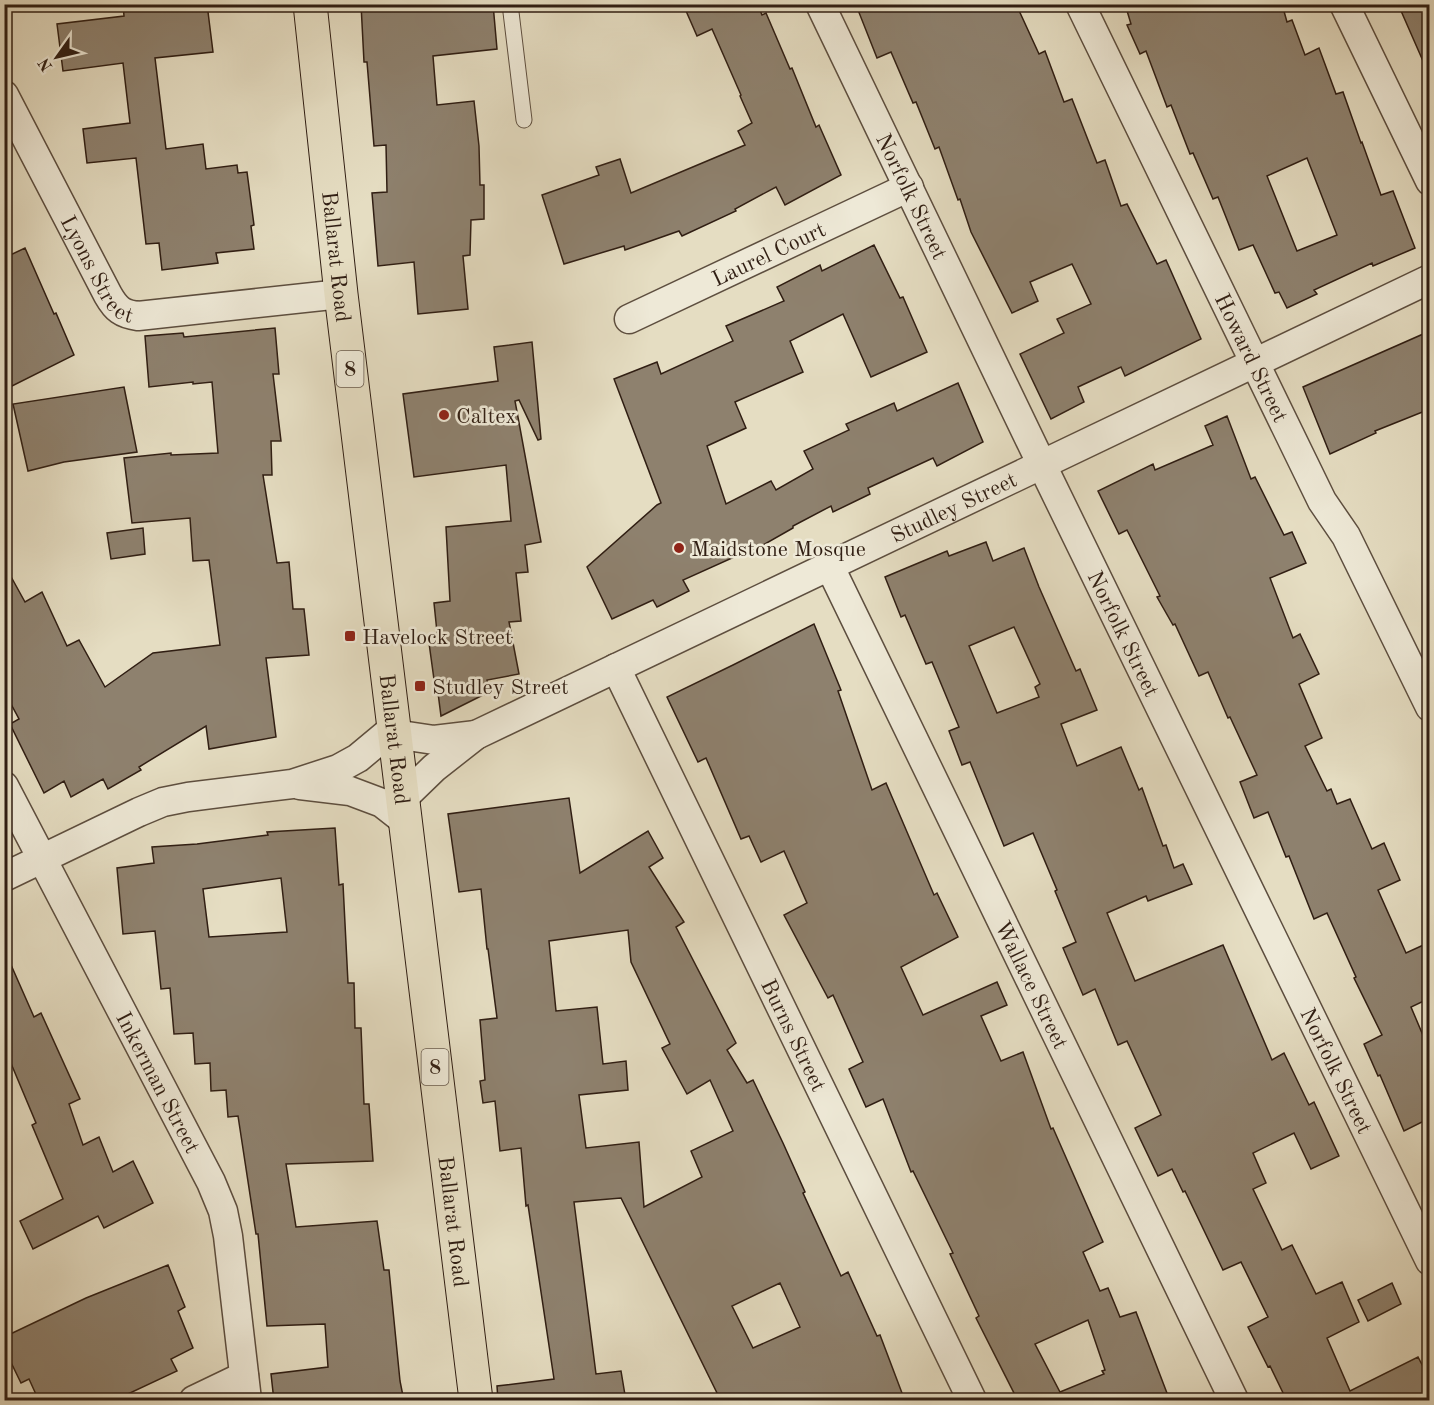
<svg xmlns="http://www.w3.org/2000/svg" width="1434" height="1405" font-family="'Old Standard TT',serif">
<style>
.building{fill:#8e816e;stroke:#301e13;stroke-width:1.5;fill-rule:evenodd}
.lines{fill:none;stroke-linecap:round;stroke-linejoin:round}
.lane-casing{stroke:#5d4e3f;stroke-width:17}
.street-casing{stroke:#5d4e3f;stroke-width:31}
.highway-casing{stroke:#301e13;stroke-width:35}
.lane{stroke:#eee9d7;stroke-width:15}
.street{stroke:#eee9d7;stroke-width:28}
.highway{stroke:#e5ddc2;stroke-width:33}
.poi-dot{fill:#8f2418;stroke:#eee9d7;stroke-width:2}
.labels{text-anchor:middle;stroke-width:5;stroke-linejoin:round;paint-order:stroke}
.shield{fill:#eee9d7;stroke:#695b4e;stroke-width:1.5}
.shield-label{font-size:21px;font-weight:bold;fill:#301e13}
.street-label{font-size:22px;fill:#301e13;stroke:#eee9d7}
.poi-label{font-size:22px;fill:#301e13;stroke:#eee9d7;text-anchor:start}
</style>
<rect width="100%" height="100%" fill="#e5ddc2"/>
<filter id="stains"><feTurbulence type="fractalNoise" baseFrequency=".00333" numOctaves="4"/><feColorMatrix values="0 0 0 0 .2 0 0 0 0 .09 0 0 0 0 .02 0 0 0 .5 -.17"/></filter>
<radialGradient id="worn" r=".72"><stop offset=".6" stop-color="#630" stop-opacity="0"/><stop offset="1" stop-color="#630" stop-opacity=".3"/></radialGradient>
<g class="building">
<polygon points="123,4 207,4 213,52 155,58 166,149 203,144 206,169 237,165 238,173 247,172 254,225 251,226 254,249 216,253 218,263 162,270 159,243 146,244 136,158 87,163 83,129 130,123 123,63 63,71 57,24 124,16"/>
<polygon points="361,4 493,4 497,49 433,56 437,105 474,101 479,146 480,185 484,185 484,219 471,220 470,255 463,256 468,309 418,314 414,262 378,266 372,193 387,192 386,145 374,146 367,62 364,62"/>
<polygon points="683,4 760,4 758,5 762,15 766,13 790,69 792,68 816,127 819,125 841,175 785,205 776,187 735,209 736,211 682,236 679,231 625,250 624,246 564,264 542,195 599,175 596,167 620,159 631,193 745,145 738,131 752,123 740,96 741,95 712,29 697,36"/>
<polygon points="871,4 1016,4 1039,54 1045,51 1064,102 1072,99 1097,163 1105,160 1121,206 1127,204 1157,264 1166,260 1201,339 1125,376 1121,367 1078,387 1084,402 1051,419 1020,354 1064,333 1057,319 1091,304 1072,264 1030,282 1038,301 1012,313 971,232 960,199 958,200 939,147 935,149 916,102 913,103 891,52 877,58 858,10"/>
<path d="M1125 4H1282L1287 22 1292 20 1305 55 1319 48 1336 94 1343 92 1361 143 1362 142 1381 195 1393 191 1415 248 1373 266 1372 263 1314 290 1317 294 1287 308 1279 292 1275 293 1253 245 1239 250 1218 197 1213 199 1193 153 1190 154 1171 105 1167 107 1146 51 1140 54 1127 25 1131 24ZM1307 158 1337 235 1297 251 1267 176Z"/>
<polygon points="1398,4 1430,4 1430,77"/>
<polygon points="874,245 900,298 903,297 927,352 871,377 843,314 790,341 803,372 735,402 746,428 707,446 726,504 771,481 776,490 813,469 804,451 849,430 846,424 894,403 897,411 958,383 983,442 937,466 933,458 868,488 870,494 833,512 831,506 793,526 793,528 744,556 743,553 683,580 689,591 657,607 653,600 612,619 587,567 657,505 661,503 614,379 657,362 661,374 733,341 726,326 784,301 777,287 820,265 822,271"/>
<polygon points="25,248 54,314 56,313 74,355 4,390 4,258"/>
<polygon points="275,328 279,374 273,374 281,441 271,441 272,475 263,475 277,563 289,562 293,609 304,609 309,655 266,658 276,737 209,749 206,726 139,767 141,770 108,789 103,779 71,797 64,781 44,793 10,724 19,719 4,691 4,564 25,602 42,592 67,646 79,640 105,687 153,653 220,645 209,560 193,561 190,518 132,523 124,458 171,453 171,455 218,453 212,382 193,384 193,382 149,387 145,336 183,333 184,337"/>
<polygon points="1430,331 1430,409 1375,431 1376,433 1330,454 1303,387"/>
<polygon points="532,342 541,439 538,440 519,400 515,401 541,542 525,545 528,572 516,573 521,621 509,622 519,674 487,680 489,692 441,716 438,693 436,694 429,643 438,642 434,603 450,601 446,527 511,521 506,465 414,477 403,394 498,381 494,347"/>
<polygon points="124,387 137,452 64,462 28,471 13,404"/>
<polygon points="1227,416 1251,479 1255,477 1284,535 1292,532 1306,563 1270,578 1293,638 1300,634 1319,674 1299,684 1322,738 1305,746 1327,791 1331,789 1337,804 1350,799 1372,849 1384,843 1400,880 1378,890 1406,953 1430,942 1430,998 1411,1007 1430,1052 1430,1118 1404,1131 1380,1075 1378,1076 1364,1044 1382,1035 1354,978 1356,977 1327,913 1314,919 1289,856 1286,857 1268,812 1254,818 1240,782 1257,775 1230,717 1228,718 1208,672 1199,676 1175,624 1173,625 1157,597 1160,596 1127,530 1119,534 1098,491 1153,464 1155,470 1213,445 1205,426"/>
<polygon points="143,528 145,554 111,559 107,533"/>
<path d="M986 542 993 561 1024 548 1039 587 1076 671 1080 669 1097 710 1061 724 1077 766 1121 747 1139 790 1142 788 1163 846 1166 845 1174 868 1183 864 1192 884 1148 901 1146 896 1107 913 1135 981 1223 945 1272 1060 1284 1053 1309 1105 1314 1102 1339 1156 1311 1169 1294 1133 1253 1153 1266 1183 1253 1189 1282 1250 1292 1245 1316 1294 1342 1282 1359 1322 1327 1338 1350 1391 1418 1357 1430 1380V1401H1287L1270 1366 1268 1367 1248 1327 1268 1317 1241 1262 1223 1270 1185 1191 1183 1192 1172 1169 1158 1176 1135 1128 1161 1115 1127 1041 1118 1045 1095 989 1083 995 1063 948 1076 942 1055 891 1057 890 1033 833 1004 846 970 762 962 765 949 731 959 727 932 662 926 664 905 615 901 617 885 577 947 551 949 556ZM1014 627 1040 684 1035 687 1039 697 997 713 969 646Z"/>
<path d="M814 624 841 690 838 691 872 790 886 783 934 895 937 893 958 937 901 967 923 1015 997 982 1007 1005 981 1016 1001 1061 1023 1052 1051 1129 1053 1128 1103 1242 1083 1252 1100 1291 1108 1288 1120 1317 1136 1312 1170 1401H1018L976 1318 979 1316 950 1254 953 1253 913 1171 911 1172 883 1099 866 1107 849 1069 863 1062 833 995 828 998 784 915 807 903 784 851 761 862 749 836 741 839 706 758 698 762 667 697 733 665ZM1088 1320 1105 1370 1102 1371 1104 1374 1060 1392 1035 1344Z"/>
<path d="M569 798 580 873 648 831 663 858 649 867 684 922 676 927 736 1043 727 1050 747 1083 753 1080 783 1143 805 1192 803 1193 841 1276 848 1272 877 1336 880 1335 905 1401H721L621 1198 574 1202 596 1374 621 1371 626 1401H498L497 1386 554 1379 528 1205 526 1206 521 1148 500 1151 495 1101 483 1103 480 1081 485 1080 480 1020 497 1018 488 949H487L481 889 459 892 448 814ZM628 930 631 962 670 1044 662 1048 687 1094 710 1080 733 1131 691 1151 702 1177 644 1207 639 1142 586 1148 579 1095 628 1090 626 1061 603 1064 597 1007 556 1011 549 941ZM780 1283 800 1327 753 1348 732 1306Z"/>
<path d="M335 828 339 885 343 884 348 983H354L355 1028H361L364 1104H369L373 1161 286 1164 296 1227 377 1221 384 1270H389L400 1381 404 1401H274L271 1374 328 1367 325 1324 267 1326 258 1234H256L238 1116 228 1117 226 1090 211 1091 210 1063 195 1064 193 1033 174 1034 170 988 161 989 155 931 123 934 117 868 154 863 152 847 197 844 268 835 267 832ZM281 878 287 932 209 937 203 889Z"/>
<polygon points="4,949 34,1017 41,1013 80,1099 69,1104 83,1145 99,1137 113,1172 133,1161 153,1203 104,1228 98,1216 33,1249 20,1221 63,1199 32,1125 36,1123 10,1061 4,1064"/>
<polygon points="168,1265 185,1307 178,1311 193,1348 171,1359 177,1371 113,1401 39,1401 29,1379 21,1383 4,1348 4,1337 86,1298"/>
<polygon points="1392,1283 1401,1304 1368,1321 1358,1300"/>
</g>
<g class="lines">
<defs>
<polyline id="lane" points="510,4 524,120"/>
<g id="street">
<path id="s1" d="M820 4 1042 465 1430 1261"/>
<path id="s2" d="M1080 4 1322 501 1346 536 1430 707"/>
<polyline points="1344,4 1430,181"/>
<path id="s3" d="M4 95 108 295C116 309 122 314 138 316L341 294"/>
<path id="s4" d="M629 319 909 187"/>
<path id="s5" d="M830 567 1234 1400"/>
<path id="s6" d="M616 668 972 1400"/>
<polyline points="394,734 434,740 476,735"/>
<polyline points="300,785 350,791 382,803 405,821"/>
<path id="s7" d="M4 786 211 1182 223 1211 228 1236 247 1400"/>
<path id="s8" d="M402 799 434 768 476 735 1430 279"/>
<polyline points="4,877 139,812 163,802 188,797 292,784 338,769 358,758 394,728"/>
<polyline points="194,1400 244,1376"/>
</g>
<g id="highway">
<path id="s9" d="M310 4 341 294 476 1400"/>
</g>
</defs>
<use href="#lane" class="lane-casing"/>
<use href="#street" class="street-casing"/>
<use href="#highway" class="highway-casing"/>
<use href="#lane" class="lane"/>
<use href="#street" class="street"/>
<use href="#highway" class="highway"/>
</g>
<g class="poi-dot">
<circle cx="444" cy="415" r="6"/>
<circle cx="679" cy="548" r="6"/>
<rect x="344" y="630" width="12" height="12" rx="3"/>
<rect x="414" y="680" width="12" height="12" rx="3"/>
</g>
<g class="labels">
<g class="shield">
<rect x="336.5" y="351" width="27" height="36" rx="4.5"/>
<rect x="421.5" y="1049" width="27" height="36" rx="4.5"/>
</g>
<g class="shield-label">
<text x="350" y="376">8</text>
<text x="435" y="1074">8</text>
</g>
<g class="street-label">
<text dy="8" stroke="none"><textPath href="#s1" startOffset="213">Norfolk Street</textPath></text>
<text dy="8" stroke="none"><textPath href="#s4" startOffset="154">Laurel Court</textPath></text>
<text dy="8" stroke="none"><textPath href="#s9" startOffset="254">Ballarat Road</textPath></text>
<text dy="8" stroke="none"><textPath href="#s3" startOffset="198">Lyons Street</textPath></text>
<text dy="8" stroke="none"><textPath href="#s2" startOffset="393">Howard Street</textPath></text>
<text dy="8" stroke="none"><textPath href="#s8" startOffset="627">Studley Street</textPath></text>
<text dy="8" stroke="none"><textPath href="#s1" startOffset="699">Norfolk Street</textPath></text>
<text dy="8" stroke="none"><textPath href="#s9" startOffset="740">Ballarat Road</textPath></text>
<text dy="8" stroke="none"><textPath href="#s5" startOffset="464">Wallace Street</textPath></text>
<text dy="8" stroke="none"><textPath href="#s6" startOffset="408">Burns Street</textPath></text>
<text dy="8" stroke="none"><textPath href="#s1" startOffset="1185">Norfolk Street</textPath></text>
<text dy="8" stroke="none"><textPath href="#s7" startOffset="334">Inkerman Street</textPath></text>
<text dy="8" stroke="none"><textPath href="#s9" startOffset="1226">Ballarat Road</textPath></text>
</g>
<g class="poi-label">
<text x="456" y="423">Caltex</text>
<text x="691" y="556">Maidstone Mosque</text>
<text x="362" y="644">Havelock Street</text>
<text x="432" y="694">Studley Street</text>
</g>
</g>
<rect width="1434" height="1405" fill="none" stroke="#e5ddc2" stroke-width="24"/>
<rect x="6" y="6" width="1422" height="1393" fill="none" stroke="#301e13" stroke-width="3"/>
<rect x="12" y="12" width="1410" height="1381" fill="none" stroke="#301e13" stroke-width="1.5"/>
<g transform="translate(57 57) rotate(236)" stroke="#eee9d7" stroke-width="4.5" paint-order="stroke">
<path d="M0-4.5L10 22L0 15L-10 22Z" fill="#301e13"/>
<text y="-9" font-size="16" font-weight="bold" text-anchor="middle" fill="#301e13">N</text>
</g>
<rect width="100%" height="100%" filter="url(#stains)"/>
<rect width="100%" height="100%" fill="url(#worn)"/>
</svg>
